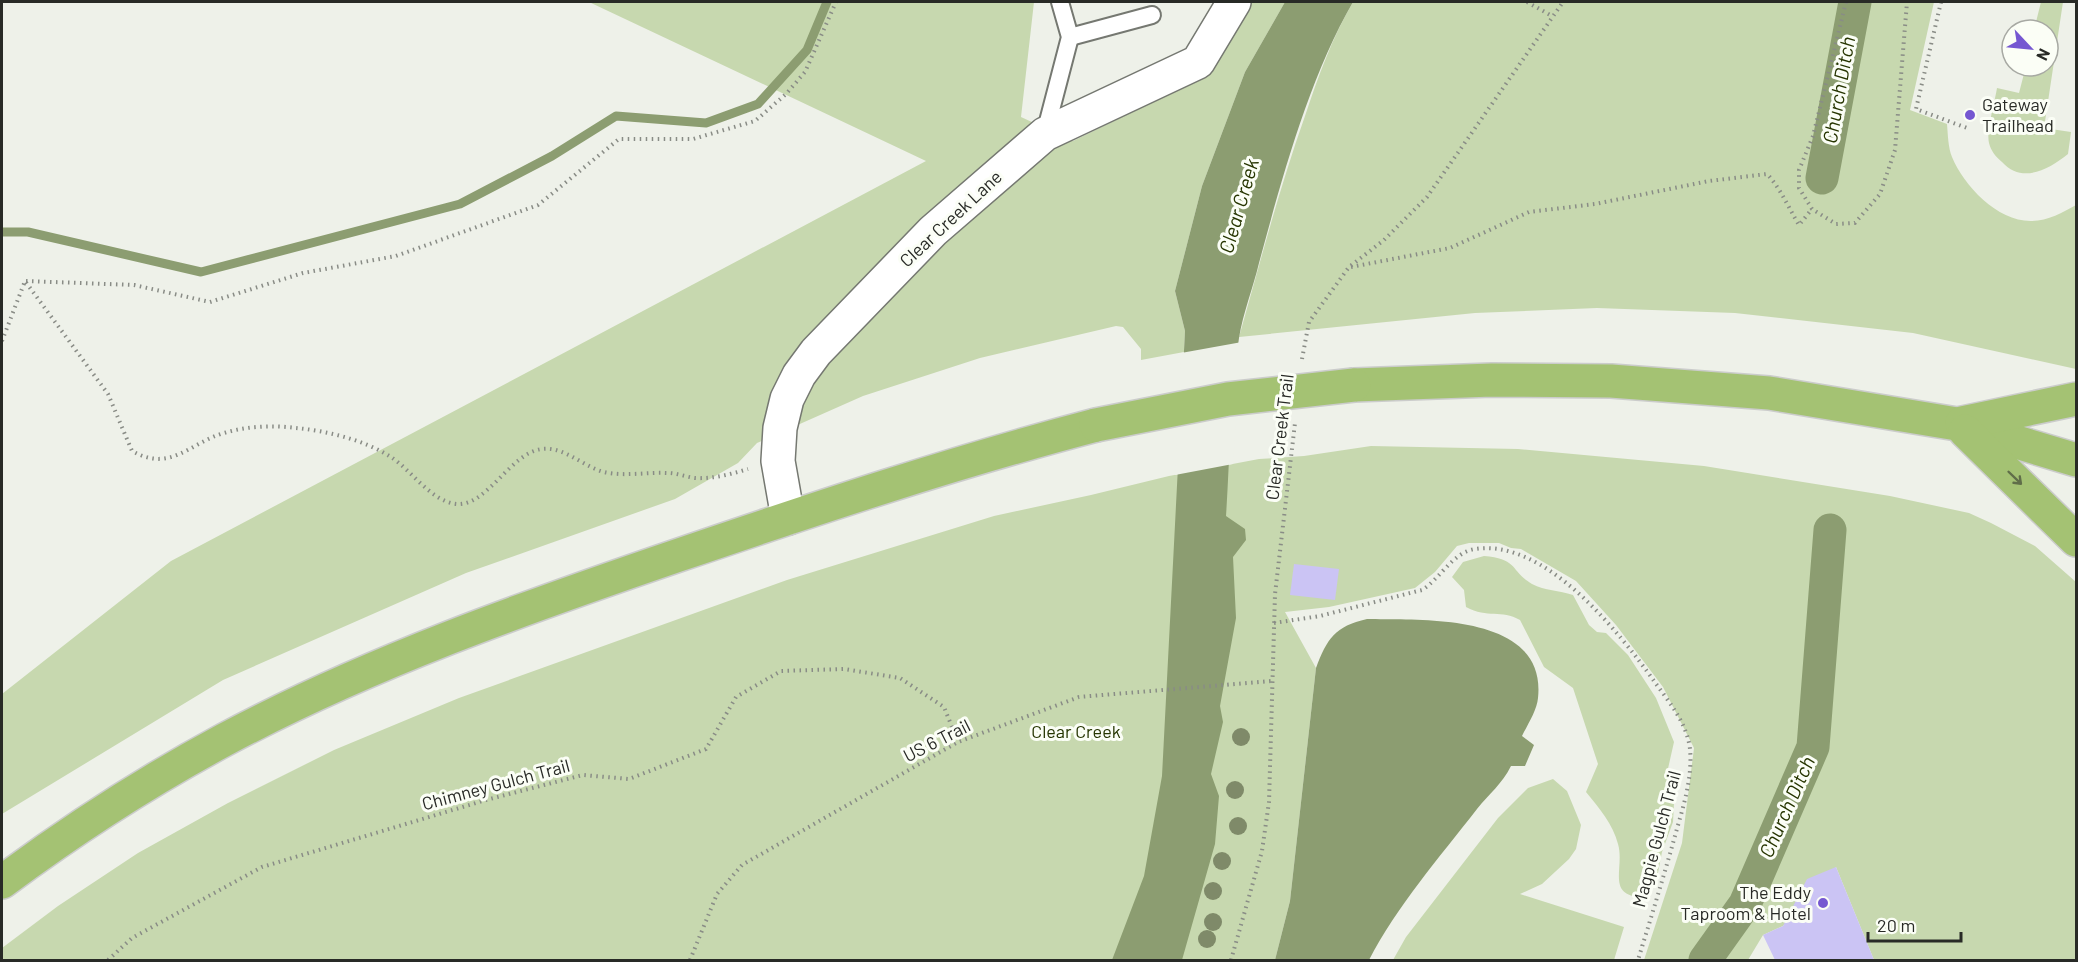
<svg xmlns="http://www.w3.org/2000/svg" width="2078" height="962" font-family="Barlow,sans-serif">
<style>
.green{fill:#c7d8af}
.water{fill:#8c9d71}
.pier{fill:#eef1e9}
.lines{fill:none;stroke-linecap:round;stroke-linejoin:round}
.stream{stroke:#8c9d71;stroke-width:9}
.canal{stroke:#8c9d71;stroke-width:33}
.building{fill:#cbc4f4}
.lane-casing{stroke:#757871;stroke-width:20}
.street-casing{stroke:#757871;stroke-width:36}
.highway-casing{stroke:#cbcccb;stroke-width:36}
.path{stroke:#898c86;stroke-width:4;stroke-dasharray:1.5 4.5;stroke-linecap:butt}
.lane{stroke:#fff;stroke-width:16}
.street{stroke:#fff;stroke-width:33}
.highway{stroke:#a4c273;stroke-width:33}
.highway-bridge-casing{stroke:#cbcccb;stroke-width:36;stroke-linecap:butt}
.highway-bridge{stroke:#a4c273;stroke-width:33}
.tree{fill:#7f8a69}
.oneway{stroke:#606e49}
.poi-dot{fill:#7557d1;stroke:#fbfef6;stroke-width:2}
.labels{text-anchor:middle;stroke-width:6;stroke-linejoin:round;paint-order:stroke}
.poi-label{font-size:18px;fill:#282a26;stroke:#fbfef6;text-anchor:start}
.street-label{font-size:18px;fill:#282a26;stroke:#fbfef6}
.park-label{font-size:18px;fill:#253500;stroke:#fbfef6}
.water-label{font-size:20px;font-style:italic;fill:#263500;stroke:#fbfef6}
</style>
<rect width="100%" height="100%" fill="#eef1e9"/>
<g class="green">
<polygon points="589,2 1034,2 1021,117 1073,141 1204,77 1251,2 1285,2 1245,72 1202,186 1175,291 1185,331 1184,352 1141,360 1141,349 1123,327 1116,326 980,358 863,396 757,443 738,463 675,499 466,573 223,680 2,814 2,694 171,561 926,161"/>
<path d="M1353 2H1934L1910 110 1947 124C1948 135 1948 147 1952 157 1964 186 1998 222 2032 221 2048 221 2063 212 2076 205V369L1913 333 1735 313 1597 308 1475 313 1239 337C1260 263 1279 189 1305 116 1318 77 1332 38 1353 2Z"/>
<path d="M2041 2H2063L2044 128 2071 132 2068 154C2048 170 2022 184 2002 162 1996 157 1991 151 1989 143 1986 132 1995 101 1997 88L2019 93 2026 66H2048V30H2034Z"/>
<polygon points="1371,446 1518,449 1704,466 1890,496 1969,513 1991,523 2035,546 2076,582 2076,960 1874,960 1836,867 1783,926 1763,935 1748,960 1644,960 1682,843 1694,748 1663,687 1616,625 1576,581 1521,549 1511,548 1499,543 1469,543 1457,546 1435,572 1415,588 1329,607 1285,612 1316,668 1290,901 1275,960 2,960 2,948 58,906 138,853 228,803 334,750 459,698 787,580 994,516 1091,495 1169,476 1259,459 1304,456"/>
<path d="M1484 556C1519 559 1510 571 1532 584 1545 591 1559 590 1573 595L1589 625 1597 632 1606 633 1628 655 1656 698 1674 742 1667 773 1674 803 1673 822 1662 852 1656 883 1644 897C1605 897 1625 868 1618 844 1613 824 1599 808 1586 792L1598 764 1573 688 1544 667 1520 620C1501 609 1488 619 1466 607L1464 590 1452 577 1463 562Z"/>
<polygon points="1553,779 1567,791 1581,825 1576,849 1569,859 1542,884 1520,894 1624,927 1614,960 1393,960 1406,937 1498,818 1528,788"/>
</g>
<g class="water">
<path d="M1285 2H1353C1309 78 1282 178 1259 263 1253 288 1243 313 1239 338 1230 396 1230 457 1226 516L1245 529 1246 540 1233 557 1236 618 1220 706 1223 722 1211 774 1219 796 1215 844 1182 960H1112L1144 876 1162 776 1185 331 1175 291 1202 186 1245 72Z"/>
<path d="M1367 619C1424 620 1547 613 1538 698 1537 710 1528 724 1522 736L1534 745 1525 766H1511C1502 784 1489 794 1477 809 1439 858 1397 906 1369 960H1275L1290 901 1316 668C1327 639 1335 626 1367 619Z"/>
</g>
<polygon class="pier" points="1242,342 1233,464 1175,475 1181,353"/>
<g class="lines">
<polyline class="stream" points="2,232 28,232 201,272 460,204 552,156 616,116 706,123 758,104 807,50 827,2"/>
<g class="canal">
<polyline points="1822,178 1855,2"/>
<polyline points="1705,960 1745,904 1813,747 1830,530"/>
</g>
</g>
<g class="building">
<polygon points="1294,564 1339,569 1335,600 1290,595"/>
<polygon points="1836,867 1874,960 1775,960 1763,935 1783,926 1807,879"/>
</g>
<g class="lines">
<defs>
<g id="lane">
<polyline points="1070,37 1152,15"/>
<polyline points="1045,133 1070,37 1060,2"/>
</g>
<polyline id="street" points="788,518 778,461 780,428 787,399 799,375 816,352 933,231 1045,134 1198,62 1234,2"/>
<g id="highway">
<polyline points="1354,385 1492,380 1611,381 1769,393 1957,424 2076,460"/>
<polyline points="1962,423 2076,399"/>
<polyline points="1965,431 2076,540"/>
<path d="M2 882C72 830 146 782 224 740 368 663 524 608 679 555 817 508 955 462 1096 425"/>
</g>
</defs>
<use href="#lane" class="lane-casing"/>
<use href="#street" class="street-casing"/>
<use href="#highway" class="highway-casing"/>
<g class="path">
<polyline points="1527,2 1552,16"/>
<polyline points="1846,2 1813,136 1799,170 1799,188 1812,209 1836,224 1855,223 1880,194 1895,150 1907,2"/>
<polyline points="1941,2 1916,109 1967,128"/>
<path d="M1351 267 1450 248 1529 212 1595 204 1709 181 1767 174C1781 189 1788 207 1799 225L1812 209"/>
<polyline points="26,281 134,285 210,302 303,273 396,256 538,205 619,139 693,139 755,121 786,94 805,72 836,2"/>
<path d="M2 341 25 281 108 394 132 451C171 473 189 443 224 433 247 426 273 425 296 428 328 431 364 440 391 457 411 470 431 501 456 504 487 507 511 452 542 449 566 446 586 470 609 473 628 476 649 472 668 473 677 473 686 477 695 478 714 479 731 474 748 469"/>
<polyline points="1302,359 1309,322 1349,267 1384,240 1427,197 1563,2"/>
<path d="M1274 623 1320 616 1422 590C1440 579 1453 552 1475 549 1545 538 1619 632 1654 681 1669 702 1687 723 1690 749 1693 781 1681 813 1673 843 1662 882 1650 921 1638 960"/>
<polyline points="108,960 132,938 262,867 486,800 583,775 629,779 706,749 736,697 781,671 844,669 900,678 944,707 958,742"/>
<polyline points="690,960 717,894 742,865 958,742 1079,697 1271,681"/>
<polyline points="1231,960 1262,851 1269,802 1275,594 1295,423"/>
</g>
<use href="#lane" class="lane"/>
<use href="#street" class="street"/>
<use href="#highway" class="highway"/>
<defs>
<polyline id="highway-bridge" points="1096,425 1228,399 1354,385"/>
</defs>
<use href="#highway-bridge" class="highway-bridge-casing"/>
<use href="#highway-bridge" class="highway-bridge"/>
</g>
<g class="tree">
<circle cx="1241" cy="737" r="9"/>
<circle cx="1235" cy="790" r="9"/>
<circle cx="1238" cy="826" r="9"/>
<circle cx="1222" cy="861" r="9"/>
<circle cx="1213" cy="891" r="9"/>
<circle cx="1213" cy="922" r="9"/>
<circle cx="1207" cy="939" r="9"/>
</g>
<defs><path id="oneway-shaft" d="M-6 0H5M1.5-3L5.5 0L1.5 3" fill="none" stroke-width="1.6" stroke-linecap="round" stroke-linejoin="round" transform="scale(1.5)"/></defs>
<use class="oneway" href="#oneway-shaft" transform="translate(2015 478) rotate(44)"/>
<g class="poi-dot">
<circle cx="1970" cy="115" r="6"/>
<circle cx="1823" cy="903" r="6"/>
</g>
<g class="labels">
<g class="poi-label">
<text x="1982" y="111">Gateway<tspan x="1982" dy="21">Trailhead</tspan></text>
<text x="1811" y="899" text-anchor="end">The Eddy<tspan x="1811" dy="21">Taproom &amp; Hotel</tspan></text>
</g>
<g class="street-label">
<text transform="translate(951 219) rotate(-43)" y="6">Clear Creek Lane</text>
<text transform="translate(1280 437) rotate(-83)" y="6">Clear Creek Trail</text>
<text transform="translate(937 741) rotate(-27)" y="6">US 6 Trail</text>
<text transform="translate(496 785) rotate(-15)" y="6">Chimney Gulch Trail</text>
<text transform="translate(1657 839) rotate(-75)" y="6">Magpie Gulch Trail</text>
</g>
<g class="park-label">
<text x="1076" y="738">Clear Creek</text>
</g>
<g class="water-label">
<text transform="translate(1839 90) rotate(-80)" y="7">Church Ditch</text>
<text transform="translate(1239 206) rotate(-74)" y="7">Clear Creek</text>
<text transform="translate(1787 807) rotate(-66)" y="7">Church Ditch</text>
</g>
</g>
<rect width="2078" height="962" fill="none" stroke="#282a26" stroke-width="6"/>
<g transform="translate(2030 48) rotate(116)"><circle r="28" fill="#fbfef6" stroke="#a7a9a3" stroke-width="1.5"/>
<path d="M0-4.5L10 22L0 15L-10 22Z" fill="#7557d1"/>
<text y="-9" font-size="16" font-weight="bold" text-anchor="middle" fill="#282a26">N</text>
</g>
<path d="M1868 932v9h93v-9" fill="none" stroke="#282a26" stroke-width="3"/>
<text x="1877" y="932" font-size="18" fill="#282a26" stroke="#fbfef6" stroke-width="4.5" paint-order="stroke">20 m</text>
</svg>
